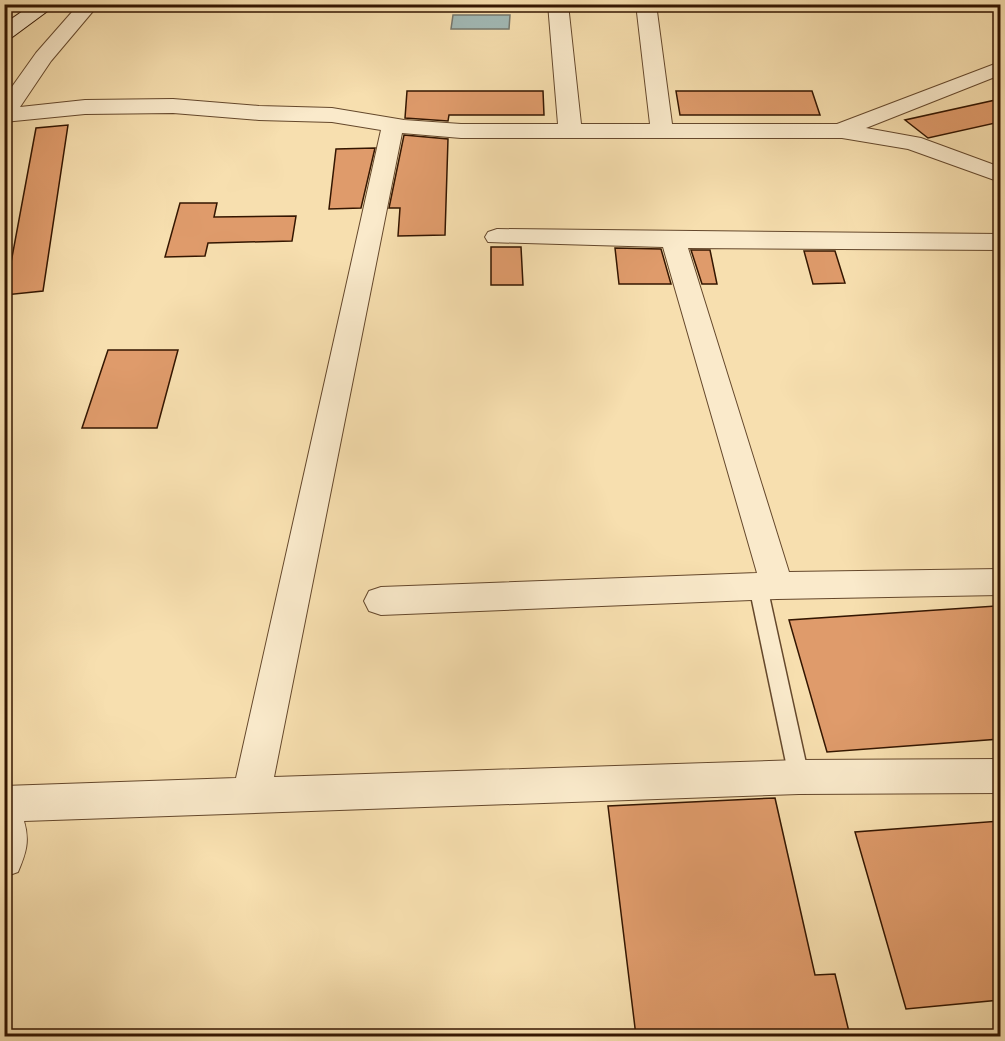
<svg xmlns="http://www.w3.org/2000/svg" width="1005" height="1041" font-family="Vollkorn,serif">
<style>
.water{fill:#a2bab7;stroke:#76786e;stroke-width:1.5}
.building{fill:#df9b6b;stroke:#341601;stroke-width:1.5}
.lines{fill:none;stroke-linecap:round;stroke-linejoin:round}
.lane-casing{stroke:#65482c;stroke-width:3}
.street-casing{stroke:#65482c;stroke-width:2}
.secondary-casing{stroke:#341601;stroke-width:2}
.lane{fill:#faeacb;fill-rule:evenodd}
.street{fill:#faeacb;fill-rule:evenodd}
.secondary{fill:#faeacb;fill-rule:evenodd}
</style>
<rect width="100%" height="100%" fill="#f7dfaf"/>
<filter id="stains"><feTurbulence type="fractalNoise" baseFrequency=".00333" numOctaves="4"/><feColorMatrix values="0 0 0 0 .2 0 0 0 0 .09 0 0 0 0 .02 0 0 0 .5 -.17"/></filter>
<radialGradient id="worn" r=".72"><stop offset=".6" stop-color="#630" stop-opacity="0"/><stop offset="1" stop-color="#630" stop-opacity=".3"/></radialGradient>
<polygon class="water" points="453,15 510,15 509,29 451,29"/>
<g class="building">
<polygon points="407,91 543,91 544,115 449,115 448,121 405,118"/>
<polygon points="676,91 812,91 820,115 680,115"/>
<polygon points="1000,99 1000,122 928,138 905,120"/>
<polygon points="68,125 43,291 5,295 36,128"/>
<polygon points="404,135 448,139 445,235 398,236 400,208 389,208"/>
<polygon points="375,148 361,208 329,209 336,149"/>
<polygon points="180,203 217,203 214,217 296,216 292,241 208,243 205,256 165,257"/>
<polygon points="491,247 521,247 523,285 491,285"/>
<polygon points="615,248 661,249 671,284 619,284"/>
<polygon points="691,250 710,250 717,284 702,284"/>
<polygon points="804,251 835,251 845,283 813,284"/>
<polygon points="108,350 178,350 157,428 82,428"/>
<polygon points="996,606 1000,616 1000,739 827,752 789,620"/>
<polygon points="775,798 815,975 835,974 850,1036 636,1036 608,806"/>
<polygon points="1000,821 1000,1000 906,1009 855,832"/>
</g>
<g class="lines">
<defs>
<polygon id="lane" points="758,579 764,581 767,586 809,777 806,783 799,786 792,783 789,777 749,586 752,581"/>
<g id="street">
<path d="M79 4H99L51 61 20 107 85 100 173 99 259 106 332 108 404 120 461 124H558L548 4H568L581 124H650L636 4H656L672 124H837L1000 62V75L866 128 921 138 1000 167V182L908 149 842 138H461L402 133 274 777 799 760 1000 759V793L799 794 24 821C30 841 26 853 18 872L4 877V786L236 778 381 130 332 122 259 120 173 113 85 114 4 122V98L36 53Z"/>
<polygon points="497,229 1000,234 1000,250 688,248 789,572 1000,569 1000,595 777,599 381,615 369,611 364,601 369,591 381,587 757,573 663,247 488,242 485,237 488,232"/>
</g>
<polygon id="secondary" points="33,4 57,4 11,38 4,40 4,24"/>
</defs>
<use href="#lane" class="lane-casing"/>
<use href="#street" class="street-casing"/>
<use href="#secondary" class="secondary-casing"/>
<use href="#lane" class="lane"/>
<use href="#street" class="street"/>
<use href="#secondary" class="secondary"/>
</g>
<rect width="1005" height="1041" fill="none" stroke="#f7dfaf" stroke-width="24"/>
<rect x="6" y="6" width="993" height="1029" fill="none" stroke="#341601" stroke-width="3"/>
<rect x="12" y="12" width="981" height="1017" fill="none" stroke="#341601" stroke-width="1.5"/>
<rect width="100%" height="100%" filter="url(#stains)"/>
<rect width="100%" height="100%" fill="url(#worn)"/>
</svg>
